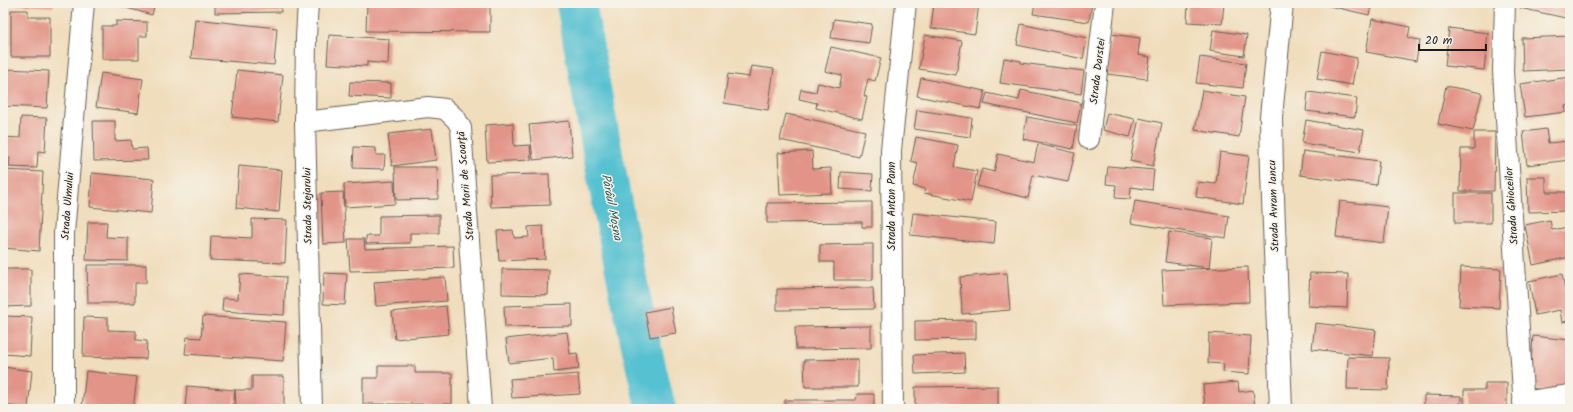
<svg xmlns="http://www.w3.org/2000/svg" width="1573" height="412" font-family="Kalam,sans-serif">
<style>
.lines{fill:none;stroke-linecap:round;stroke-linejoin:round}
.river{stroke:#56c1d1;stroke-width:40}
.building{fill:#e39488}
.street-casing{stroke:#666054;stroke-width:22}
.secondary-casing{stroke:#666054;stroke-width:24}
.street{stroke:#fff;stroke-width:20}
.secondary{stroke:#fff;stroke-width:22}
.labels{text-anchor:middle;stroke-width:3;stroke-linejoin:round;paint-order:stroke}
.street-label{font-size:11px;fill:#1c1c1c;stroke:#f7f3e8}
.water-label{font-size:12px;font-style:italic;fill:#30565b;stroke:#f7f3e8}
</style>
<rect width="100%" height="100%" fill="#f7f3e8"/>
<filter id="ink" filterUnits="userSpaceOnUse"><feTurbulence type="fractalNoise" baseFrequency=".025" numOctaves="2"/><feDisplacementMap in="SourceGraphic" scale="8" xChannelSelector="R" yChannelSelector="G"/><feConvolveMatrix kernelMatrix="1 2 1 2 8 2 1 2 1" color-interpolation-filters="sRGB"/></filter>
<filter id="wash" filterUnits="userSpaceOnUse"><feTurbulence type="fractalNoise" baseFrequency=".012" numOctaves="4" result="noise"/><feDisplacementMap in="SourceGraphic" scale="16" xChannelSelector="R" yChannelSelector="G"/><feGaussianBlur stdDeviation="0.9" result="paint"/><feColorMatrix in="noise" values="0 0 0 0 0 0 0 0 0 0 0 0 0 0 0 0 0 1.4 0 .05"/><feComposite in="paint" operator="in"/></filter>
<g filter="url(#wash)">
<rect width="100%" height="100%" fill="#f0ddbc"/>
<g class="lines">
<path class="river" d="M576 3C600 139 623 275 656 409"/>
</g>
<g id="blocks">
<g class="building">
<polygon points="13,3 54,3 53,7 13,4"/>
<polygon points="109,3 155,3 152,15"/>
<polygon points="215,3 281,3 281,12 215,13"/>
<polygon points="367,3 490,3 490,32 366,31"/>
<polygon points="934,3 979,3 975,34 931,28"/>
<polygon points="1035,3 1092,3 1089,22 1033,14"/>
<polygon points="1188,3 1224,3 1222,24 1187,22"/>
<polygon points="1326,3 1372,3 1369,15 1325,5"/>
<polygon points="1521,3 1570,3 1570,19 1520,8"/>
<polygon points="11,10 28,10 28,17 50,17 50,57 11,57"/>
<polygon points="195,19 277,28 274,65 191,58"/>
<polygon points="834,19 872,24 869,43 831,38"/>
<polygon points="1372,19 1410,27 1408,38 1420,40 1416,61 1366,52"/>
<polygon points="116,21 147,22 147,36 139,36 139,59 102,59 102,26 116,26"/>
<polygon points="1021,24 1087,38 1083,59 1017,45"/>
<polygon points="1449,28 1488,33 1484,70 1445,66"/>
<polygon points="1213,30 1247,35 1244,56 1210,51"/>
<polygon points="1111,34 1140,38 1138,55 1150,57 1147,79 1107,74"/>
<polygon points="329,35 389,39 388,64 367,62 367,66 327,64"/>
<polygon points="925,35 962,41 956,75 919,69"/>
<polygon points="1570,36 1570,69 1523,71 1522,38"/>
<polygon points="831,47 881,58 875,81 868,79 864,96 867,97 862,119 816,108 817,103 799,99 801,89 816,92 818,83 839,88 842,75 825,71"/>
<polygon points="1322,51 1357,58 1352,85 1317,79"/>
<polygon points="1200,57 1246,63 1243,88 1196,83"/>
<polygon points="1004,58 1021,61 1021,63 1084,71 1081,94 1000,83"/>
<polygon points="751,66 774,69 768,110 724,103 728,74 749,77"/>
<polygon points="6,69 49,71 47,108 3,106"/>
<polygon points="237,70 283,75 278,122 232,117"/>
<polygon points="101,73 143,79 138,113 96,107"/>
<polygon points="1570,77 1570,105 1565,106 1566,112 1525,117 1520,84"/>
<polygon points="921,78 985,91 981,109 917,96"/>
<polygon points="350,82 391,83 391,98 349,96"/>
<polygon points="1446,86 1482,93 1473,131 1438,124"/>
<polygon points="1021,90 1081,103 1077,123 984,104 987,93 1019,100"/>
<polygon points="1202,90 1245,97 1239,137 1195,130"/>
<polygon points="1308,92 1357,98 1355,117 1306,111"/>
<polygon points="917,110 972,118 970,137 914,129"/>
<polygon points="1107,113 1135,119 1130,137 1103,130"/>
<polygon points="786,114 865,131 859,157 780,140"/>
<polygon points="21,117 47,118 45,152 38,151 37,168 9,167 10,158 3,157 3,137 20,138"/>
<polygon points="1027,117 1077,126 1073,149 1023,139"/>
<polygon points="1139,118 1162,123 1153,166 1130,161"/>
<polygon points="1306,120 1364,130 1360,152 1302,143"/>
<polygon points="93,121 115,121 115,141 131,140 132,149 147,148 148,160 94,161"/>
<polygon points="569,121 572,156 533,160 529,125"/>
<polygon points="513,123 514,146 530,145 531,160 487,162 485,125"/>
<polygon points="432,129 436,160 392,166 388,134"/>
<polygon points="1546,129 1548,143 1570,141 1570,160 1527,165 1523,132"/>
<polygon points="1474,132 1495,132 1494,191 1460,191 1461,149 1474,149"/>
<polygon points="916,137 958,145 954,167 977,171 971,202 924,193 925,189 913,186 918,163 911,161"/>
<polygon points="1038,144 1075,153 1068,182 1033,175 1028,198 977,186 982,169 994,172 998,154 1034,162"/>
<polygon points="354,147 376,148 376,155 385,155 384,169 353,168"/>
<polygon points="812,151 813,169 831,168 832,193 780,195 778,153"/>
<polygon points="1303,151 1379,161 1376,185 1300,175"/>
<polygon points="1220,152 1249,156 1243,204 1196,197 1198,182 1216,184"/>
<polygon points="239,166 282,170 279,212 236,208"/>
<polygon points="1108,166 1154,170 1152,190 1131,187 1130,199 1115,198 1116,185 1106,184"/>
<polygon points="395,167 437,167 438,199 396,200"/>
<polygon points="3,170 43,172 39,251 3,248"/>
<polygon points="841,172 873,174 872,191 840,189"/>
<polygon points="92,173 154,179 151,213 90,207"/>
<polygon points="549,174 550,205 491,207 490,175"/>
<polygon points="1527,177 1546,177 1546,192 1570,192 1570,211 1528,212"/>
<polygon points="394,181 395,204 345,207 344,184"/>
<polygon points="343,192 346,243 323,244 321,193"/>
<rect x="1455" y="193" width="36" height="30"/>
<polygon points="1135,201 1229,216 1226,238 1131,223"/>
<polygon points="1340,201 1388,207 1384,243 1336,237"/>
<polygon points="872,202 872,227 862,227 862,222 767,223 767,203"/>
<polygon points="913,213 996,222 994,244 910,235"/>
<polygon points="439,215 439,233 410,233 410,243 366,244 366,236 379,236 379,216"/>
<polygon points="252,219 287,220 285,263 210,260 211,236 252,238"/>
<polygon points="1550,220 1552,230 1568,227 1570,235 1570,257 1533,265 1525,225"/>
<polygon points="88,222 107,222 106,237 128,238 128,261 86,260"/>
<polygon points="543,226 545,259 499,261 497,231 513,230 514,238 529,237 528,227"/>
<polygon points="1169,232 1212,238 1209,268 1165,262"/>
<polygon points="348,239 364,239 365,249 453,246 454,268 350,271"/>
<polygon points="873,244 873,280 834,280 834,262 820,262 820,245"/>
<polygon points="87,265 146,265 146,283 135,283 135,303 88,303"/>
<polygon points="1248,267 1249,302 1164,305 1162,270"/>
<polygon points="1461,267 1501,269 1499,308 1459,306"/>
<polygon points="3,269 31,269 31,306 3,307"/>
<polygon points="502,269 549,270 548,295 502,294"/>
<polygon points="324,273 347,274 345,305 323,304"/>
<polygon points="1007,273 1010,310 962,314 960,277"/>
<polygon points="1310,273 1348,274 1347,308 1308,306"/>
<polygon points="240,274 286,277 284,315 222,311 223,298 238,299"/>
<polygon points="1562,274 1565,290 1570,289 1570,321 1562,322 1560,310 1535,315 1529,281"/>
<polygon points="445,277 447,301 376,306 374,282"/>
<polygon points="873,288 874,309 777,310 777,289"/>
<polygon points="572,304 572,326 505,327 504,306"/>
<polygon points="446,306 449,334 395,339 392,312"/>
<polygon points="671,307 676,333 650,337 645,312"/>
<polygon points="3,316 32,317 30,356 3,354"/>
<polygon points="203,316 286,322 283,361 185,354 187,337 201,338"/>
<polygon points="84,317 108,318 108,330 136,331 136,340 147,341 146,359 83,357"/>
<polygon points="976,320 976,339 915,340 915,321"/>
<polygon points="1315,323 1376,330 1373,356 1312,349"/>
<polygon points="871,326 871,348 796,349 795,327"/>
<polygon points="567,332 570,354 577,353 579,369 554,372 553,358 509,363 506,339"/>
<polygon points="1209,333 1251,336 1249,374 1223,372 1224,364 1208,363"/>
<polygon points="1533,336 1570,340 1570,393 1529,388"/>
<polygon points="964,353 965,372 915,374 914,355"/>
<polygon points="1348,357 1389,358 1388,390 1347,389"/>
<polygon points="858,359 858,387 805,387 804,360"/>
<polygon points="378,366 415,366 415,373 452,373 452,404 363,404 363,378 378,378"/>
<polygon points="3,367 32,371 28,408 3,405"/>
<polygon points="86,371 137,377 133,409 95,409 82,407"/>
<polygon points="578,374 580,394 512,398 510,379"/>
<polygon points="252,376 284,376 284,409 236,409 235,390 252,390"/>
<polygon points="1238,382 1239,392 1253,390 1255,407 1231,409 1205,409 1203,385"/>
<polygon points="1485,383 1507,383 1507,409 1464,409 1464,390 1485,390"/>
<polygon points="187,386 235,390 233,409 185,409"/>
<polygon points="998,386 998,407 915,408 915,387"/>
<polygon points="857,394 874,394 874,409 785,409 785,400 856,400"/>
<polygon points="1424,395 1461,396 1460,409 1424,409"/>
<rect x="1546" y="406" width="24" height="3"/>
</g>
</g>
</g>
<g filter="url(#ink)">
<use href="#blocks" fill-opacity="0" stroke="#666054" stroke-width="1"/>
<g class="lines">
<defs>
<g id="street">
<polyline points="308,3 306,37 305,122 312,409"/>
<polyline points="1505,3 1503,71 1524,409"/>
<polyline points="305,122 428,107 445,109 456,119 461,128 481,409"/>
<polyline points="1089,139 1105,3"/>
<polyline points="1523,402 1570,395"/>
<polyline points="64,409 64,233 84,3"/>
<polyline points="893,409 891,150 906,3"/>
</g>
<polyline id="secondary" points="1281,409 1272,172 1271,117 1282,3"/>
</defs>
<use href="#street" class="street-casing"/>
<use href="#secondary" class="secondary-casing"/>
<use href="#street" class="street"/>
<use href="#secondary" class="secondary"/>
</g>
</g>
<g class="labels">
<g class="street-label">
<text transform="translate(1097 71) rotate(-83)" y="4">Strada Darstei</text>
<text transform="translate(465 186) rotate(-95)" y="4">Strada Morii de Scoarţă</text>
<text transform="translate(67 206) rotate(-86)" y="4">Strada Ulmului</text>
<text transform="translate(307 206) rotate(-91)" y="4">Strada Stejarului</text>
<text transform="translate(891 206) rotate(-90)" y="4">Strada Anton Pann</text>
<text transform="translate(1273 206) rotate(-92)" y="4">Strada Avram Iancu</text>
<text transform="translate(1511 206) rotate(-94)" y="4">Strada Ghioceilor</text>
</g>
<g class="water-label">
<text transform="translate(612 207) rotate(79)" y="4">Pârâul Moșna</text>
</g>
</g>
<rect width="1573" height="412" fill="none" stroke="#f7f3e8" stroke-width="16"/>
<path d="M1419 44v6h67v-6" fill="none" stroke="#1c1c1c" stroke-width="2"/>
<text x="1425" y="44" font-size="12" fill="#1c1c1c" stroke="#f7f3e8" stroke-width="3" paint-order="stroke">20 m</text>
</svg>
